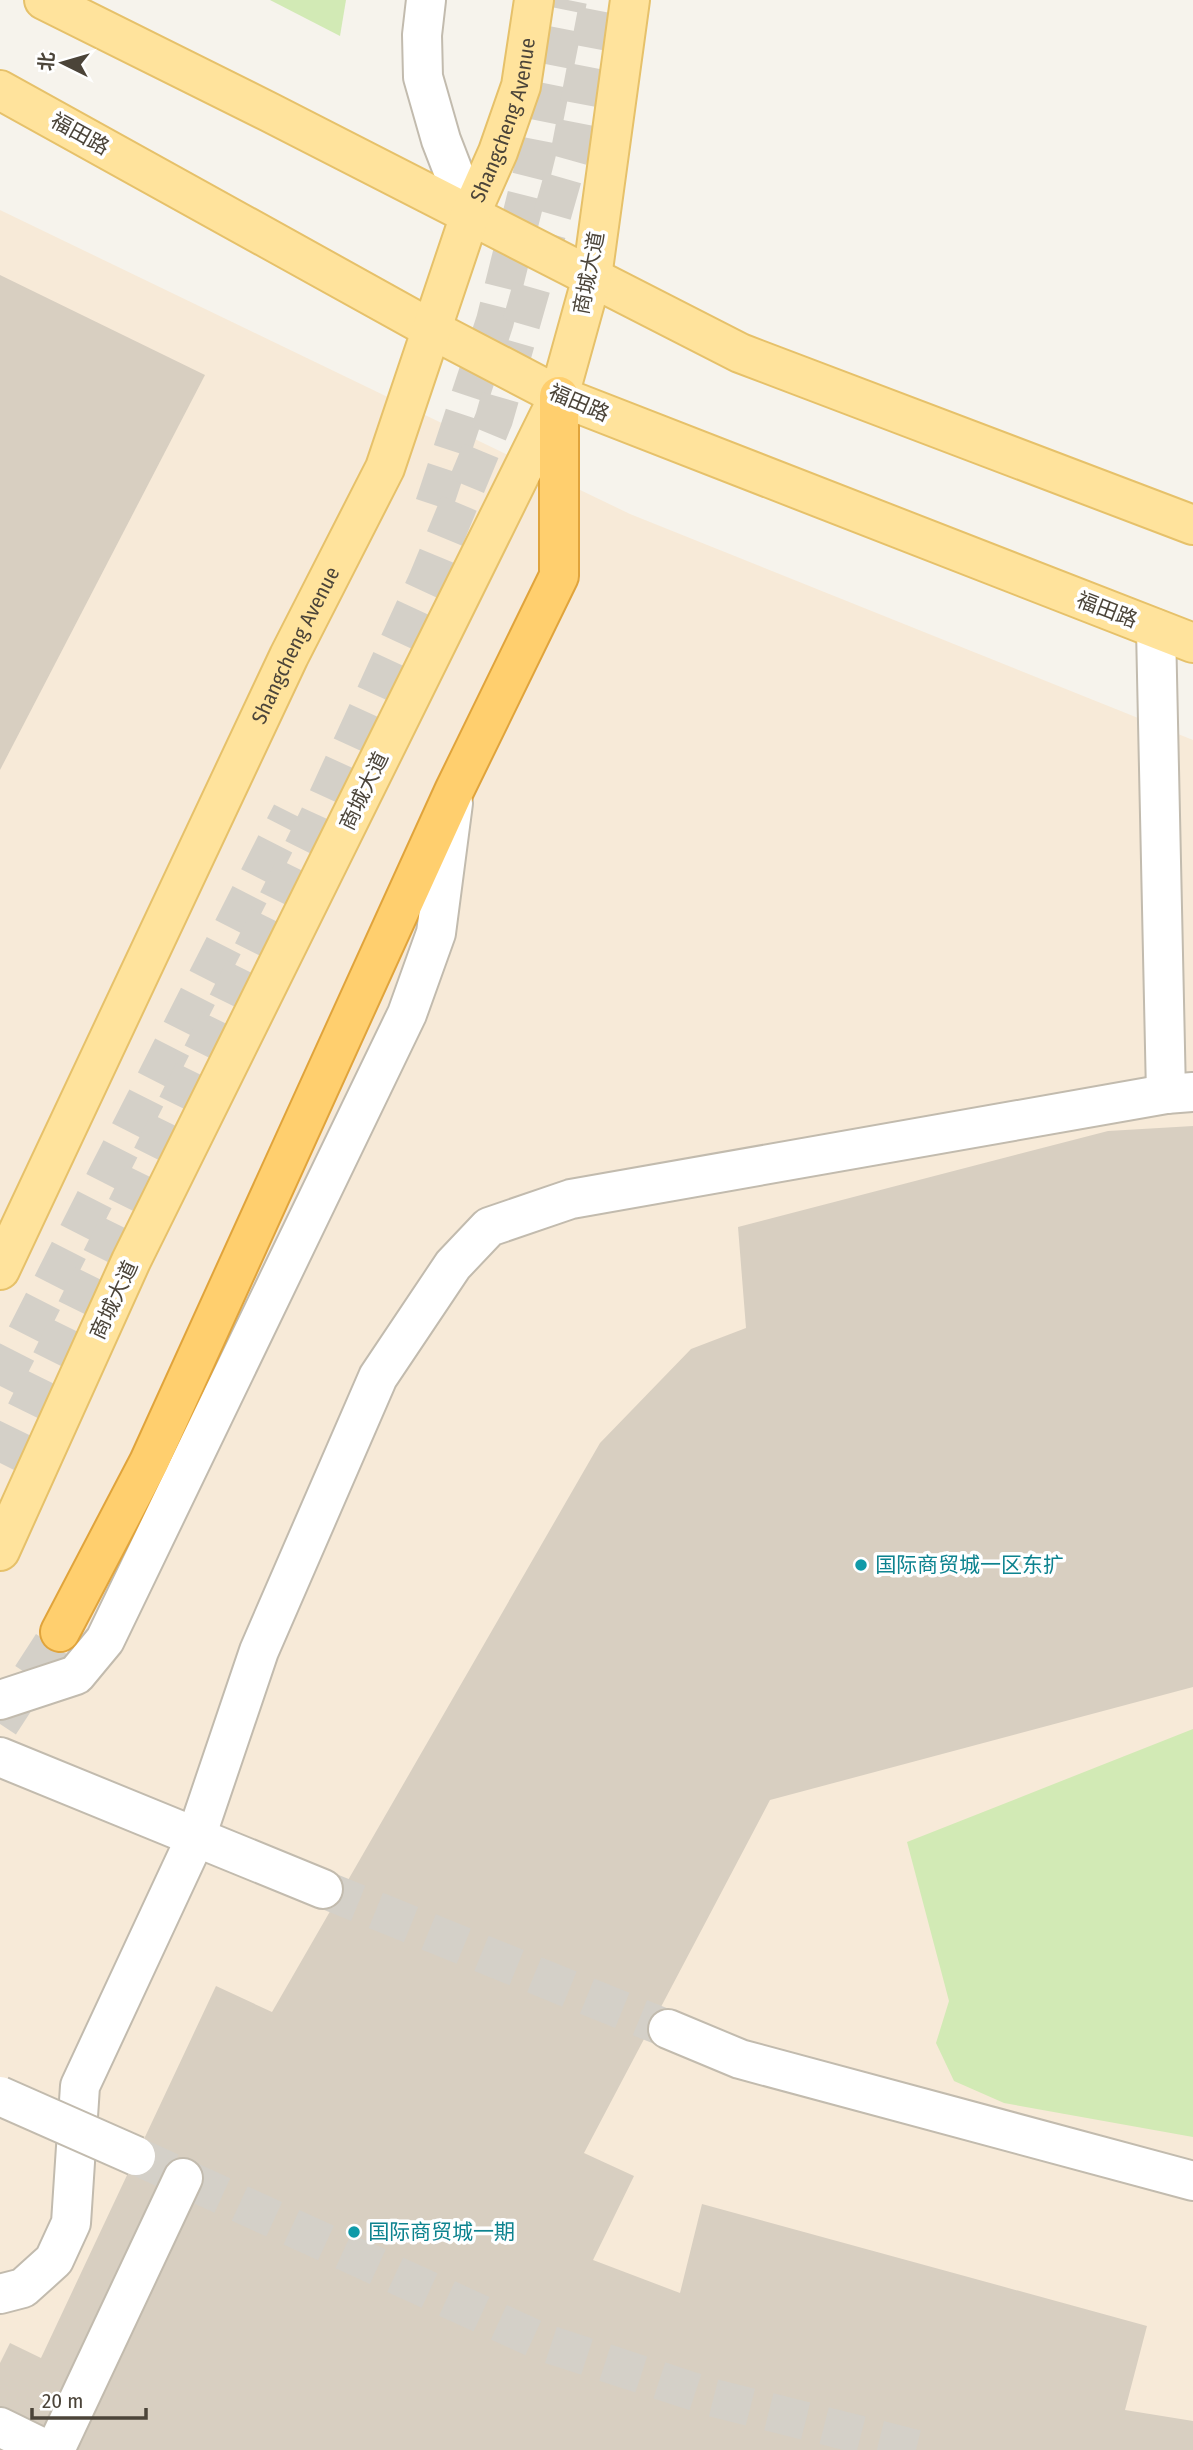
<svg xmlns="http://www.w3.org/2000/svg" width="1193" height="2450" font-family="'Fira Sans Condensed','Noto Sans SC',sans-serif">
<style>
.commercial{fill:#f7ead8}
.green{fill:#d2eab5}
.building{fill:#d8cfc1}
.lines{fill:none;stroke-linecap:round;stroke-linejoin:round}
.minor-tunnel{stroke:#d4d0c8;stroke-width:38;stroke-dasharray:38 19;stroke-linecap:butt}
.highway-tunnel{stroke:#d4d0c8;stroke-width:38;stroke-dasharray:38 19;stroke-linecap:butt}
.minor-casing{stroke:#c2bbae;stroke-width:42}
.major-casing{stroke:#e6c16a;stroke-width:42}
.highway-casing{stroke:#e0a43c;stroke-width:42}
.minor{stroke:#fff;stroke-width:38}
.major{stroke:#ffe39c;stroke-width:38}
.highway{stroke:#ffcf6e;stroke-width:38}
.minor-bridge-casing{stroke:#c2bbae;stroke-width:42;stroke-linecap:butt}
.minor-bridge{stroke:#fff;stroke-width:38}
.culture-dot{fill:#0f9aa8;stroke:#fff;stroke-width:2.5}
.labels{text-anchor:middle;stroke-width:7;stroke-linejoin:round;paint-order:stroke}
.street-label{font-size:21px;fill:#4b4439;stroke:#fff}
.culture-label{font-size:21px;fill:#0d838f;stroke:#fff;text-anchor:start}
</style>
<rect width="100%" height="100%" fill="#f6f3ec"/>
<polygon class="commercial" points="0,210 630,514 1193,740 1193,2450 0,2450"/>
<g class="green">
<polygon points="270,0 346,0 340,36"/>
<polygon points="1193,1729 1193,2137 1004,2103 954,2081 936,2043 949,2001 907,1842"/>
</g>
<g class="building">
<polygon points="0,275 205,375 0,770"/>
<polygon points="1193,1126 1193,1687 770,1800 584,2153 634,2176 593,2260 680,2293 702,2204 1147,2326 1125,2410 1193,2421 1193,2450 0,2450 0,2363 10,2343 41,2358 216,1986 272,2012 600,1443 691,1349 746,1328 738,1227 1108,1131"/>
</g>
<g class="lines">
<g class="minor-tunnel">
<polyline points="323,1889 668,2029"/>
<polyline points="136,2156 542,2342 710,2397 921,2450"/>
</g>
<g class="highway-tunnel">
<polyline points="434,505 495,321 540,141 568,0"/>
<polyline points="0,1386 291,813"/>
<polyline points="0,1463 319,816 427,581 494,419 569,156 599,0"/>
<polyline points="0,1724 60,1632"/>
</g>
<defs>
<g id="minor">
<polyline points="426,0 422,35 423,77 441,140 470,215"/>
<polyline points="1156,629 1166,1094"/>
<polyline points="0,1700 76,1675 105,1640 407,1014 436,933 453,803"/>
<polyline points="0,1757 323,1889"/>
<polyline points="668,2029 740,2059 1193,2181"/>
<polyline points="0,2294 23,2288 54,2260 71,2223 80,2086 196,1837 259,1651 378,1377 453,1265 489,1227 571,1199 1166,1094 1193,1092"/>
<polyline points="0,2427 47,2450"/>
<polyline points="55,2450 183,2178"/>
</g>
<g id="major">
<polyline points="44,0 269,112 740,353 1193,525"/>
<polyline points="0,90 431,329 559,396 1193,643"/>
<path id="s1" d="M0 1270 289 656 385 468 470 215 498 152 521 86 534 0"/>
<polyline points="0,1551 131,1261 559,396 592,277 630,0"/>
</g>
<polyline id="highway" points="60,1632 149,1462 454,791 559,576 559,396"/>
</defs>
<use href="#minor" class="minor-casing"/>
<use href="#major" class="major-casing"/>
<use href="#highway" class="highway-casing"/>
<use href="#minor" class="minor"/>
<use href="#major" class="major"/>
<use href="#highway" class="highway"/>
<defs>
<polyline id="minor-bridge" points="0,2096 136,2156"/>
</defs>
<use href="#minor-bridge" class="minor-bridge-casing"/>
<use href="#minor-bridge" class="minor-bridge"/>
</g>
<g class="culture-dot">
<circle cx="861" cy="1565" r="7"/>
<circle cx="354" cy="2232" r="7"/>
</g>
<g class="labels">
<g class="street-label">
<text dy="7" stroke="none"><textPath href="#s1" startOffset="1258">Shangcheng Avenue</textPath></text>
<text transform="translate(80 134) rotate(29)" y="7">福田路</text>
<text transform="translate(589 273) rotate(-79)" y="7">商城大道</text>
<text transform="translate(579 403) rotate(23)" y="7">福田路</text>
<text transform="translate(1107 610) rotate(21)" y="7">福田路</text>
<text dy="7" stroke="none"><textPath href="#s1" startOffset="691">Shangcheng Avenue</textPath></text>
<text transform="translate(364 791) rotate(-64)" y="7">商城大道</text>
<text transform="translate(114 1300) rotate(-65)" y="7">商城大道</text>
</g>
<g class="culture-label">
<text x="875" y="1572">国际商贸城一区东扩</text>
<text x="368" y="2239">国际商贸城一期</text>
</g>
</g>
<g transform="translate(63 63) rotate(275)" stroke="#ffffff" stroke-width="5" paint-order="stroke">
<path d="M0-5L12 26L0 18L-12 26Z" fill="#4b4439"/>
<text y="-10" font-size="19" font-weight="bold" text-anchor="middle" fill="#4b4439">北</text>
</g>
<path d="M32 2408v10h114v-10" fill="none" stroke="#4b4439" stroke-width="3.5"/>
<text x="42" y="2408" font-size="21" fill="#4b4439" stroke="#ffffff" stroke-width="5" paint-order="stroke">20 m</text>
</svg>
